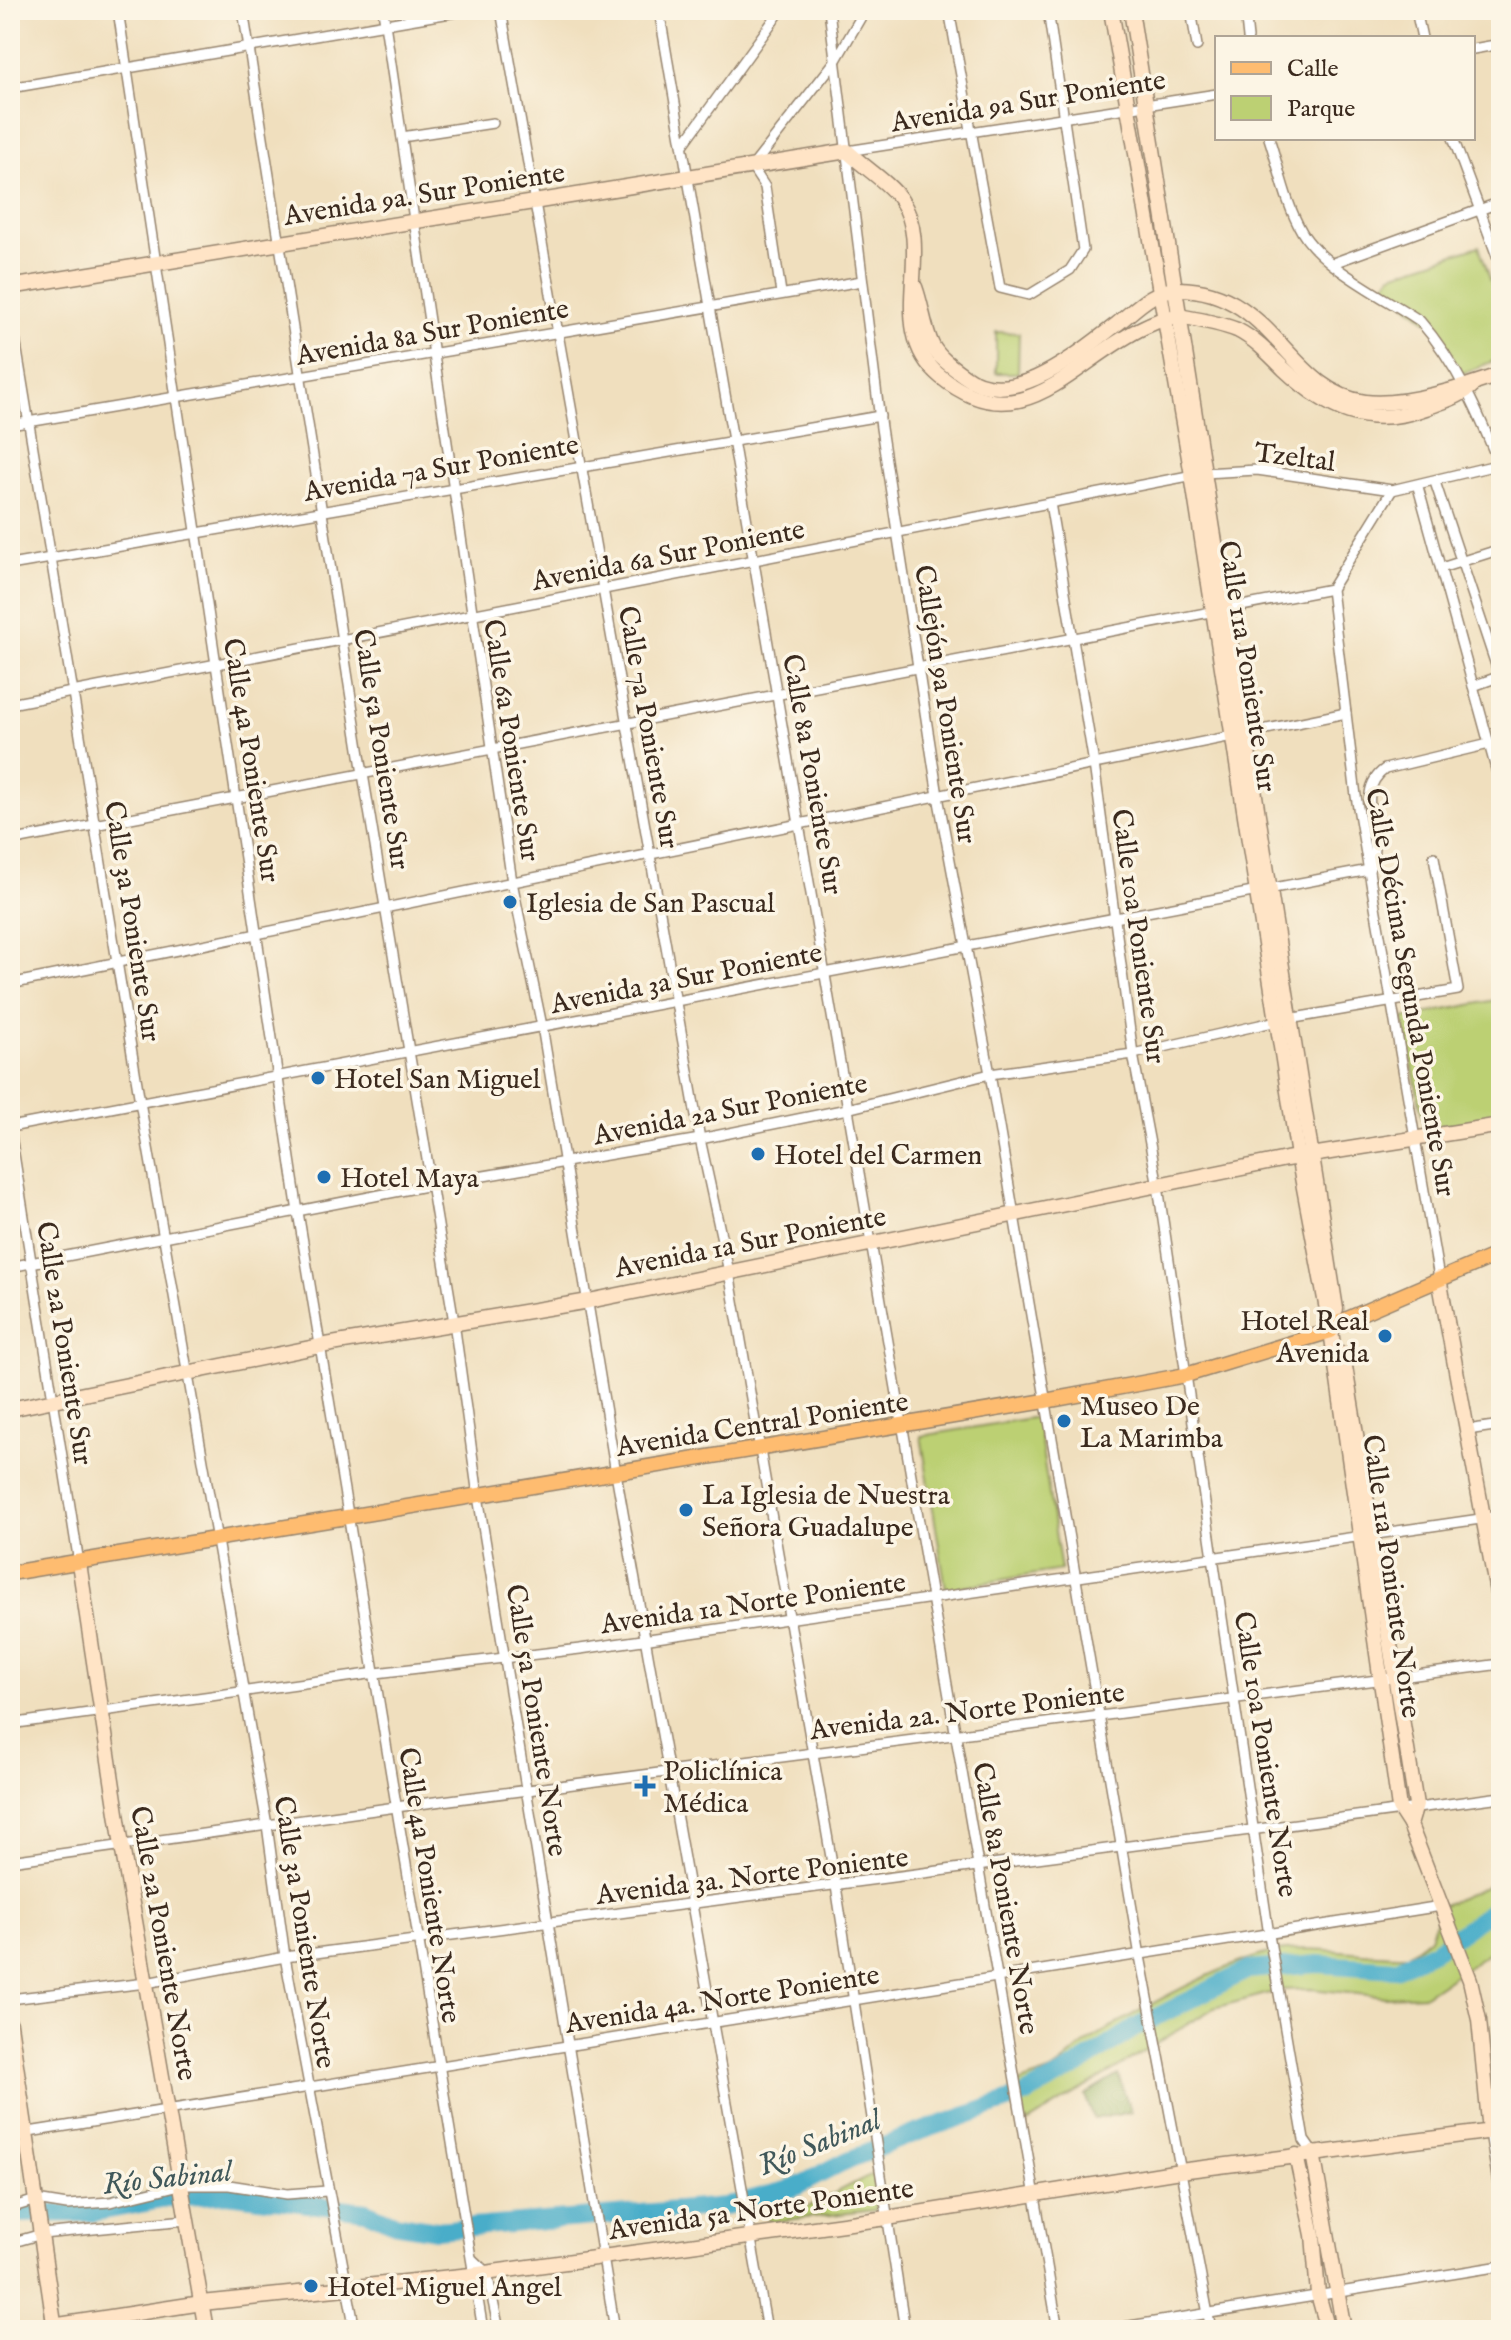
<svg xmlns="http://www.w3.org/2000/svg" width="1511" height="2340" font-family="'IM FELL English',serif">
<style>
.green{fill:#bcd073;stroke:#7c7d48;stroke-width:2}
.forest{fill:#95b265;stroke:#686e42;stroke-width:2}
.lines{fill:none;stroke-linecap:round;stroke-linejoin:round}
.river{stroke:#4aadc9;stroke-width:18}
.street-casing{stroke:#96846e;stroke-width:12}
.secondary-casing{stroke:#96846e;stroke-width:17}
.primary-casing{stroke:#96846e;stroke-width:17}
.street{stroke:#fff;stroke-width:9}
.secondary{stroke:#ffe4c6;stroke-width:14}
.primary{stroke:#febc70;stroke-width:14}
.poi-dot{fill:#1f6fb2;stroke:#fcf5e5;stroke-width:3}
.labels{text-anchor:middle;stroke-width:7;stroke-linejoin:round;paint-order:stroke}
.street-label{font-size:28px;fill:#3b2a1e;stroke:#fcf5e5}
.poi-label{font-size:28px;fill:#3b2a1e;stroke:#fcf5e5;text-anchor:start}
.water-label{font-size:30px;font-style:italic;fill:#40585a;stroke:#fcf5e5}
</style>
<rect width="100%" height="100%" fill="#fcf5e5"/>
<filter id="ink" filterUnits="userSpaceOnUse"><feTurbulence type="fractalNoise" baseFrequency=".0125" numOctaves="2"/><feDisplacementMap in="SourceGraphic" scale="16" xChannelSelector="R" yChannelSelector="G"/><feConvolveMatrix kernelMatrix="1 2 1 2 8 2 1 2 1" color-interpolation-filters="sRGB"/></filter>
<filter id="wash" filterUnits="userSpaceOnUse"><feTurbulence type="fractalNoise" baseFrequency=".006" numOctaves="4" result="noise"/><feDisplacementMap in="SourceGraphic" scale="32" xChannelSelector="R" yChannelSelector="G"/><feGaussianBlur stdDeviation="1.8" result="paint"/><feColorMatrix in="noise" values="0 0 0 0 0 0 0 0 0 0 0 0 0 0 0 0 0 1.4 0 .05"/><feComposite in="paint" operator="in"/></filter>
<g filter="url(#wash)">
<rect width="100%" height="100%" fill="#f0dfbe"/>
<g class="green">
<polygon points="1479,246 1501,311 1501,358 1461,374 1437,329 1384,285 1392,274"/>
<polygon points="996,332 1019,333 1018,373 996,373"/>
<polygon points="1501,999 1501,1115 1430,1129 1424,1126 1403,1018"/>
<polygon points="1037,1417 1061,1570 946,1589 921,1436"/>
<path d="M1501 1880V1944L1425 1995 1386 1997 1311 1989 1281 1990 1214 2008 1024 2125 1017 2084C1028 2078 1041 2076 1051 2071 1067 2062 1079 2046 1095 2037 1144 2007 1217 1966 1273 1952 1307 1944 1368 1956 1407 1955L1430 1937 1441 1906Z"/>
<polygon points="874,2173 875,2210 768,2222 770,2216 796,2213"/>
</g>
<polygon class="forest" points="1118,2075 1131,2112 1094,2119 1085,2095"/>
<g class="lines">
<polyline class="river" points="10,2214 93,2213 172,2198 227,2194 366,2211 394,2223 436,2230 725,2206 794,2188 848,2160 916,2133 1025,2095 1078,2066 1135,2028 1248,1970 1318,1964 1396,1969 1437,1949 1501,1904"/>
</g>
</g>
<g filter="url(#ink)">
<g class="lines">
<defs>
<g id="street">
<polyline points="118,10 298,1212 483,2330"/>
<polyline points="243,10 363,774 454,1322 478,1496 615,2330"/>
<polyline points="383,10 512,882 542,1026 616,1473 767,2330"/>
<polyline points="501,10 700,1139 729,1272 836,1886 905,2330"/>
<polyline points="659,10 1058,2330"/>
<polyline points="829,10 881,428 938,796 990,1074 1140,1956 1211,2330"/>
<polyline points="949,10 1000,288 1029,295 1070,270 1083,250 1048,10"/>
<polyline points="1191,10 1197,46"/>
<polyline points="1245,10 1248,38"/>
<polyline points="1416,10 1422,38"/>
<polyline points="1473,49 1501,44"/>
<polyline points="10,88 468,10"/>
<polyline points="402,137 493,123"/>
<path d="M1269 138C1279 168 1286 205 1302 232 1322 267 1386 298 1420 321 1457 363 1481 418 1501 469"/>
<polyline points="1453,138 1501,267"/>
<polyline points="683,145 781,10"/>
<polyline points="847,151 1217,94"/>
<polyline points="1333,263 1501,202"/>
<polyline points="781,293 765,187 752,167 836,60 865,10"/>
<polyline points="10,308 140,1102 267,1825 285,1957 355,2330"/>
<polyline points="10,425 862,281"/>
<polyline points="1435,482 1501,680"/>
<polyline points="1418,487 1501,787"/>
<polyline points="1392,490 1331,589 1356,796 1439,1278"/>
<polyline points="1050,503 1094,764 1133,1054 1158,1186 1269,1935 1304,2140 1313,2153"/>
<polyline points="10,565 880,416"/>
<polyline points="1441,568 1501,549"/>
<polyline points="1473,686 1501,676"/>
<polyline points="10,704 1204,473 1257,470 1392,490 1501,464"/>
<polyline points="10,841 1331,589"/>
<polyline points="10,984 1346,713"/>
<path d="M10 1127 1369 870C1386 838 1351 793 1385 769L1489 744"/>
<polyline points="10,1129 79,1563"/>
<polyline points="10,1267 431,1185 700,1139 847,1109 990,1074 1133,1054 1277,1021 1458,990 1434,857"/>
<polyline points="1467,1430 1501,1425"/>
<polyline points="10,1724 376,1673 580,1649 1501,1516"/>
<polyline points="10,1861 396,1807 1501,1664"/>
<polyline points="10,1999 146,1983 285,1957 1501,1797"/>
<polyline points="1490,2132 1501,2203"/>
<polyline points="10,2135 1441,1906"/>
<polyline points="10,2208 36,2200 67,2205 110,2202 180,2185 229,2185 287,2194 327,2191"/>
<polyline points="10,2243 42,2234 186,2220"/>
<polyline points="473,2260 487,2273 499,2330"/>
<polyline points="1105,2330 1501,2266"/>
</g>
<g id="secondary">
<polyline points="1111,10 1192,475 1298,1156 1331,1331 1399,1808 1410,1825 1470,1980 1479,2020 1490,2132"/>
<polyline points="1131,10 1336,1309"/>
<path d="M10 287 847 151C861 165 891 184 901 200 936 251 883 330 941 377 1023 443 1072 361 1144 327 1157 321 1170 315 1184 317 1201 320 1222 324 1237 330 1255 339 1270 355 1284 369 1327 409 1367 430 1426 408 1443 401 1461 397 1474 384"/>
<path d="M915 287C922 306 924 328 932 345 938 357 952 367 963 375 1011 412 1077 354 1117 324 1136 309 1153 289 1179 289 1274 290 1287 391 1365 402 1402 407 1466 387 1501 374"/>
<polyline points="1439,1278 1501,1614"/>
<polyline points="1343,1354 1416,1805 1410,1825"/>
<polyline points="10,1409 320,1346 589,1301 1286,1159 1501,1125"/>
<polyline points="79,1563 122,1846 206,2330"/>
<polyline points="10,2024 55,2330"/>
<polyline points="1313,2153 1344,2330"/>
<polyline points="1296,2155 1313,2235 1318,2294 1328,2330"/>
<polyline points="26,2330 202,2303 471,2275 887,2218 1180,2171 1501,2130"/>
</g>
<polyline id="primary" points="10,1573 1045,1401 1186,1375 1331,1331 1338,1323 1501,1253"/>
</defs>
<use href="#street" class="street-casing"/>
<use href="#secondary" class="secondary-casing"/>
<use href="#primary" class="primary-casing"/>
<use href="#street" class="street"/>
<use href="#secondary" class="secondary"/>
<use href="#primary" class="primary"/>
</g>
</g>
<g class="poi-dot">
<circle cx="510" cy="902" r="8"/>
<circle cx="318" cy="1078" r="8"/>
<circle cx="758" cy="1154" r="8"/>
<circle cx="324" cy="1177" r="8"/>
<circle cx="1385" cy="1336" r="8"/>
<circle cx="1064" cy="1421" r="8"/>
<circle cx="686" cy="1510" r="8"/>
<path d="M641 1774h8v8h8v8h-8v8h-8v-8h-8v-8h8z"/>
<circle cx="311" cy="2286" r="8"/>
</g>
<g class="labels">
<g class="street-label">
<text transform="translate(1028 100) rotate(-9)" y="10">Avenida 9a Sur Poniente</text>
<text transform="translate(424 193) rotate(-9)" y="10">Avenida 9a. Sur Poniente</text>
<text transform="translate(432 331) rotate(-10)" y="10">Avenida 8a Sur Poniente</text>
<text transform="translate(1295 456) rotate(7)" y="10">Tzeltal</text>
<text transform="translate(441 467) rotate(-10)" y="10">Avenida 7a Sur Poniente</text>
<text transform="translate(668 554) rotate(-11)" y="10">Avenida 6a Sur Poniente</text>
<text transform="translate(1249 666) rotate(81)" y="10">Calle 11a Poniente Sur</text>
<text transform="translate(947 704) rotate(81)" y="10">Callejón 9a Poniente Sur</text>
<text transform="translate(650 727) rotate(80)" y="10">Calle 7a Poniente Sur</text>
<text transform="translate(513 740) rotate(81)" y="10">Calle 6a Poniente Sur</text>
<text transform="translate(383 749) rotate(81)" y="10">Calle 5a Poniente Sur</text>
<text transform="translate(253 760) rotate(81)" y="10">Calle 4a Poniente Sur</text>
<text transform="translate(814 774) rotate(80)" y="10">Calle 8a Poniente Sur</text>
<text transform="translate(134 921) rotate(81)" y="10">Calle 3a Poniente Sur</text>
<text transform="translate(1140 936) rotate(82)" y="10">Calle 10a Poniente Sur</text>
<text transform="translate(686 977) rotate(-11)" y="10">Avenida 3a Sur Poniente</text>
<text transform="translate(1412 992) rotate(80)" y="10">Calle Décima Segunda Poniente Sur</text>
<text transform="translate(730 1108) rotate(-11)" y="10">Avenida 2a Sur Poniente</text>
<text transform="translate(750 1241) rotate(-11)" y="10">Avenida 1a Sur Poniente</text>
<text transform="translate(66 1343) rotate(81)" y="10">Calle 2a Poniente Sur</text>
<text transform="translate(762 1423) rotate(-9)" y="10">Avenida Central Poniente</text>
<text transform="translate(1393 1576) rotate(82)" y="10">Calle 11a Poniente Norte</text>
<text transform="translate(753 1602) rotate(-8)" y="10">Avenida 1a Norte Poniente</text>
<text transform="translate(967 1710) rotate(-7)" y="10">Avenida 2a. Norte Poniente</text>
<text transform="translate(538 1720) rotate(81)" y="10">Calle 5a Poniente Norte</text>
<text transform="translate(1267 1754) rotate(81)" y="10">Calle 10a Poniente Norte</text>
<text transform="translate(752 1875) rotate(-7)" y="10">Avenida 3a. Norte Poniente</text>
<text transform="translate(431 1885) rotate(81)" y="10">Calle 4a Poniente Norte</text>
<text transform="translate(1007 1898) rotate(80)" y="10">Calle 8a Poniente Norte</text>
<text transform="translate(306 1932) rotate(81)" y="10">Calle 3a Poniente Norte</text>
<text transform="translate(165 1943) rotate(80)" y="10">Calle 2a Poniente Norte</text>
<text transform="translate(722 1998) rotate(-9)" y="10">Avenida 4a. Norte Poniente</text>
<text transform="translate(761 2208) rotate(-8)" y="10">Avenida 5a Norte Poniente</text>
</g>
<g class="poi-label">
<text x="526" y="912">Iglesia de San Pascual</text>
<text x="334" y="1088">Hotel San Miguel</text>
<text x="774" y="1164">Hotel del Carmen</text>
<text x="340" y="1187">Hotel Maya</text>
<text x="1369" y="1330" text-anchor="end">Hotel Real<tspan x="1369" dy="32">Avenida</tspan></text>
<text x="1080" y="1415">Museo De<tspan x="1080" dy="32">La Marimba</tspan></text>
<text x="702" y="1504">La Iglesia de Nuestra<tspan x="702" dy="32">Señora Guadalupe</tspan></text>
<text x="663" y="1780">Policlínica<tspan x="663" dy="32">Médica</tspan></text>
<text x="327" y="2296">Hotel Miguel Angel</text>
</g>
<g class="water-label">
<text transform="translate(819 2142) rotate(-22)" y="10">Río Sabinal</text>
<text transform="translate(167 2177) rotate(-6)" y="10">Río Sabinal</text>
</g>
</g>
<rect width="1511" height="2340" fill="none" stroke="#fcf5e5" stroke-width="40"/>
<rect x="1215" y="36" width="260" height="104" fill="#fcf5e5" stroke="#afa495" stroke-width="2"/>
<rect x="1231" y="62" width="40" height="12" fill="#febc70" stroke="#afa495" stroke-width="2"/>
<text x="1287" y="76" font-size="24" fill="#3b2a1e">Calle</text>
<rect x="1231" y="96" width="40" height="24" fill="#bcd073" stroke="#afa495" stroke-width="2"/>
<text x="1287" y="116" font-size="24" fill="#3b2a1e">Parque</text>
</svg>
